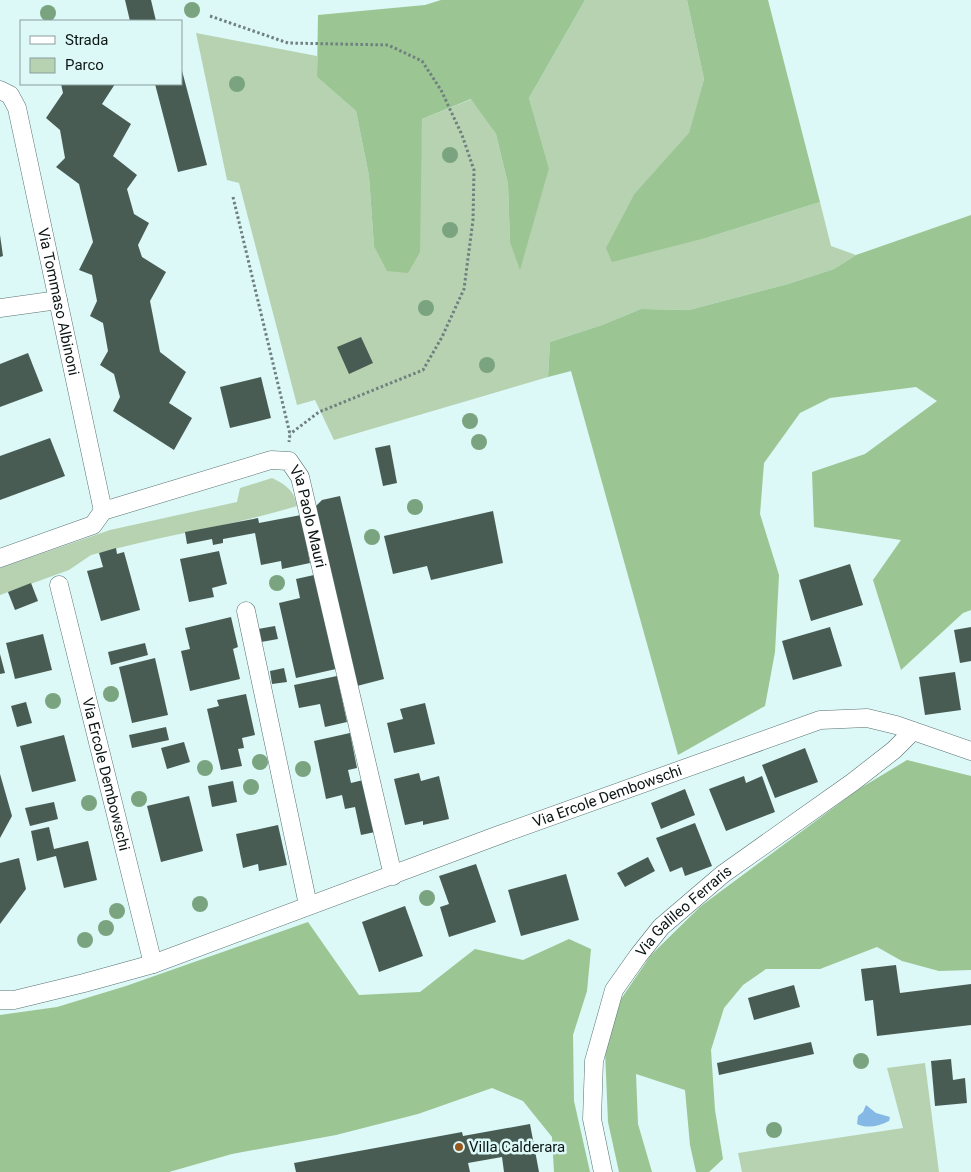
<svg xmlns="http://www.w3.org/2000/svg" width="971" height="1172" font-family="Roboto,sans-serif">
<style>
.green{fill:#b7d2b1}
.forest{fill:#9bc592}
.water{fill:#86b8e5}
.building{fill:#485c54}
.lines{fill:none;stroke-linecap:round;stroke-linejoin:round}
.minor-casing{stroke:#597271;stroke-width:19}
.path{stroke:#6e807f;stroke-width:3;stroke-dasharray:2.5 2.5;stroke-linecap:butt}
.minor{stroke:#fff;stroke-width:18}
.tree{fill:#7aa47f}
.poi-dot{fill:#96581e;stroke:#dcf8f7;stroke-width:2}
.labels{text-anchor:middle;stroke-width:5;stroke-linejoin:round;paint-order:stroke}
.street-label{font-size:15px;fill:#0c1615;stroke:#dcf8f7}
.poi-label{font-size:15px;fill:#0c1615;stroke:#dcf8f7;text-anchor:start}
</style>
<rect width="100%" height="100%" fill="#dcf8f7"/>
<g class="green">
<polygon points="585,0 687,0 704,79 689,134 635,193 709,237 820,202 831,246 856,255 834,269 788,284 689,310 641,309 602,325 550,342 548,377 334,440 315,400 297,405 239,183 227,180 196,33 317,56 317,77 356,111 369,176 374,246 420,182 422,119 472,99 496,134 508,184 510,242 549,168 529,98"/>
<path d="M272 478C286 485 294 490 297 506 232 526 164 535 99 553L91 555 69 570 0 595V568L110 530 237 502 240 488Z"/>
<polygon points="925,1063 939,1172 742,1172 738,1153 903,1128 887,1068"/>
</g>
<g class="forest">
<polygon points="441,0 585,0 529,98 549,168 520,270 510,242 508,184 496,134 471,99 422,119 420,252 408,273 387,271 374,246 369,176 356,111 317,77 318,15 425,5"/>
<polygon points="687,0 768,0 820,202 709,237 612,262 606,248 635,193 689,133 704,79"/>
<polygon points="971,215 971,610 963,613 901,670 873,580 901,540 814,527 812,472 865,454 937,401 916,387 830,398 800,413 764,463 760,514 779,575 775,652 765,706 678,755 571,371 548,377 550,342 602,325 641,309 689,310 788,284 834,269 856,255"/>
<polygon points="907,760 971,776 971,970 939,971 902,961 877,947 820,969 766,969 743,985 724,1008 711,1050 715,1110 723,1159 709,1172 696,1172 690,1145 685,1090 636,1074 638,1124 652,1172 619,1172 608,1122 605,1051 621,999 651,955 701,906 859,789"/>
<polygon points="308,922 359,995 420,992 475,949 523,960 569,939 591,949 587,991 573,1035 574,1101 590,1172 554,1172 552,1137 523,1101 492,1088 418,1114 336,1135 232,1154 169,1172 0,1172 0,1015 57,1007 126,986"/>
</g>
<path class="water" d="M866 1105 876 1113 890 1117 889 1121C879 1126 868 1129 857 1124L858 1116 863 1112Z"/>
<g class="building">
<polygon points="125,0 151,0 156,21 130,21"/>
<polygon points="181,67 207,165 178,172 155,84 181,84"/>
<polygon points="61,84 115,84 102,104 131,124 113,156 137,175 127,189 134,214 149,223 138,245 142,257 166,272 150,301 160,352 186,372 169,403 192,418 174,450 113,411 120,397 114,374 100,365 108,351 103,323 90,316 97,301 92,275 79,270 93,242 79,184 56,167 65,158 60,130 46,118 63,93"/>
<polygon points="0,235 3,256 0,257"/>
<polygon points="361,337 373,363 349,374 337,347"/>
<polygon points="28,353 43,391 0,407 0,364"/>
<polygon points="261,377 271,418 230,428 220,387"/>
<polygon points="50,438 65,476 0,500 0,456"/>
<polygon points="390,445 397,483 383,486 375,448"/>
<polygon points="340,496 384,679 357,686 315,507 322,500"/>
<polygon points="493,511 503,563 431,580 427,566 393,574 384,536"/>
<polygon points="301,515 310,563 282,569 281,561 261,565 255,533 223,539 223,543 213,545 212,539 187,544 185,532 258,518 259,523"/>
<polygon points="116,548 117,554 124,552 140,610 101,621 87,571 103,567 99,553"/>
<polygon points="219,551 227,584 212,588 214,597 189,602 180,559"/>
<polygon points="850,564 863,605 811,621 799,580"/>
<polygon points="314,575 336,669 296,678 279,603 300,598 296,579"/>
<polygon points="31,583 38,601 15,610 8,592"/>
<polygon points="231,617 238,647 233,649 240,679 190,691 181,651 190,649 185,628"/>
<polygon points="275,626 278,639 261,642 258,629"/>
<polygon points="830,627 842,666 793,680 782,641"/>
<polygon points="971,627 971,661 960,663 954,630"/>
<polygon points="43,634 52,670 15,679 6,643"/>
<polygon points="145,643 148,655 111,665 108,652"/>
<polygon points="0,654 5,673 0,674"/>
<polygon points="155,658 168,715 132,723 119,667"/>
<polygon points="284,668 287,682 272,684 270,671"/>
<polygon points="955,672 961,710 925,715 919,677"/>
<polygon points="337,676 347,722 325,727 320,704 299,708 294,685"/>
<polygon points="246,694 255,735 242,738 244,748 238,749 242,766 221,770 207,709 219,706 217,700"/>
<polygon points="26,702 32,723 17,727 11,706"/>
<polygon points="425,703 435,744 394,753 387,723 403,719 400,709"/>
<polygon points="166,727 169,740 132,748 129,735"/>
<polygon points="350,733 357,768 348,770 351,783 363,780 375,832 361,835 355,807 345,809 342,795 326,799 314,741"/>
<polygon points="64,735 76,781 32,792 20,746"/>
<polygon points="184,742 190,762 167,769 161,748"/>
<polygon points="805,748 818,782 775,798 762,765"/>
<polygon points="419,773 421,781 439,776 449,819 423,825 423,821 405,825 394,779"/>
<polygon points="0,774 12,816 0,838"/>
<polygon points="744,776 746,783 762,776 775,812 726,831 709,789"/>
<polygon points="233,781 237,802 212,807 208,786"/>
<polygon points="685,789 695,815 661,829 651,803"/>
<polygon points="189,796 203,851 161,862 147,806"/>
<polygon points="54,802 58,819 30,826 25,808"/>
<polygon points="695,823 712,866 685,876 682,867 670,872 656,838"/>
<polygon points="278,825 287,865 259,871 258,864 243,868 236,834"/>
<polygon points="49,827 54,849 88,841 97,880 64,888 56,856 37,861 31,831"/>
<polygon points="648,857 655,871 625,887 617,873"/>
<polygon points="19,858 26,889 0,924 0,863"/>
<polygon points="476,864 496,922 449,937 440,907 449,904 439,876"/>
<polygon points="566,874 579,920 521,936 508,890"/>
<polygon points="405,906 423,956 379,972 362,922"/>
<polygon points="896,965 900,993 971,984 971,1025 877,1036 873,1000 865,1001 861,969"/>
<polygon points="794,985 800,1007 754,1020 748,998"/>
<polygon points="811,1042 814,1054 719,1075 717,1063"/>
<polygon points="951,1059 953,1080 965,1078 967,1103 935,1106 931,1061"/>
<polygon points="530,1124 539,1172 504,1172 502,1157 468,1163 470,1172 296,1172 294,1163 462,1132 463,1136"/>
</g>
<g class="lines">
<defs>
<g id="minor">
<path id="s1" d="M0 90 10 95 17 108 103 511"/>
<polyline points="0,308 58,300"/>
<path id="s2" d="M0 558 93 525 103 511 271 460 289 461 300 477 393 876"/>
<path id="s3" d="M59 585 153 964"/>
<polyline points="246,611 308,905"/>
<path id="s4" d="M0 1000H14L84 983 153 964 499 835 820 720 867 718 896 725 971 751"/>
<path id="s5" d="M603 1172 592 1119 594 1061 614 990 638 956 661 927 723 874 853 782 894 750 913 731"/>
</g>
</defs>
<use href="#minor" class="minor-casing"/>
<g class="path">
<polyline points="210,16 288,43 388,45 422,61 441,90 462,135 474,170 473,220 464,289 442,337 423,370 319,412 290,434"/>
<polyline points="233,197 290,434 289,442"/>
</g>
<use href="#minor" class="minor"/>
</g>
<g class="tree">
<circle cx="192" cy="10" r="8"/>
<circle cx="48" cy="13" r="8"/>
<circle cx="237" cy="84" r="8"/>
<circle cx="450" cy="155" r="8"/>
<circle cx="450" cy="230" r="8"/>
<circle cx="426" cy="308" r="8"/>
<circle cx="487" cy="365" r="8"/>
<circle cx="470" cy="421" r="8"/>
<circle cx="479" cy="442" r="8"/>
<circle cx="415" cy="507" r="8"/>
<circle cx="372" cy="537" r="8"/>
<circle cx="277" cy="583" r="8"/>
<circle cx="111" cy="694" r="8"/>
<circle cx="53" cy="701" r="8"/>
<circle cx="260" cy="762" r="8"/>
<circle cx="205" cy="768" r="8"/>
<circle cx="303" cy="769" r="8"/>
<circle cx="251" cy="787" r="8"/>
<circle cx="139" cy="799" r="8"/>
<circle cx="89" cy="803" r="8"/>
<circle cx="427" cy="898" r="8"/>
<circle cx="200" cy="904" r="8"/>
<circle cx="117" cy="911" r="8"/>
<circle cx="106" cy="928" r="8"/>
<circle cx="85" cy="940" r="8"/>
<circle cx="861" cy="1061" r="8"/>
<circle cx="774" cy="1130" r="8"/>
</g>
<circle class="poi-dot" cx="459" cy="1147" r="5"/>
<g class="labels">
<g class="street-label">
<text dy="5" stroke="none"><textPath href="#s1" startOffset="224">Via Tommaso Albinoni</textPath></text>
<text dy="5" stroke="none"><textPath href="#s2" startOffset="369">Via Paolo Mauri</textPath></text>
<text dy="5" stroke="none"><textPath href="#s3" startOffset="195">Via Ercole Dembowschi</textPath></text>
<text dy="5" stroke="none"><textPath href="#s4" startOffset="642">Via Ercole Dembowschi</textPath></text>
<text dy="5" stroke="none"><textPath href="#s5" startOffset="292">Via Galileo Ferraris</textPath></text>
</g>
<g class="poi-label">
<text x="469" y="1152">Villa Calderara</text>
</g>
</g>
<rect x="20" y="20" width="162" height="65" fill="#dcf8f7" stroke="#899e9d"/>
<rect x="30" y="36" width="25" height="8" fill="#ffffff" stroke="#899e9d"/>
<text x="65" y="45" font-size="15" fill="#0c1615">Strada</text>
<rect x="30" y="58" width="25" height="15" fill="#b7d2b1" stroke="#899e9d"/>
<text x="65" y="70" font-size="15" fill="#0c1615">Parco</text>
</svg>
